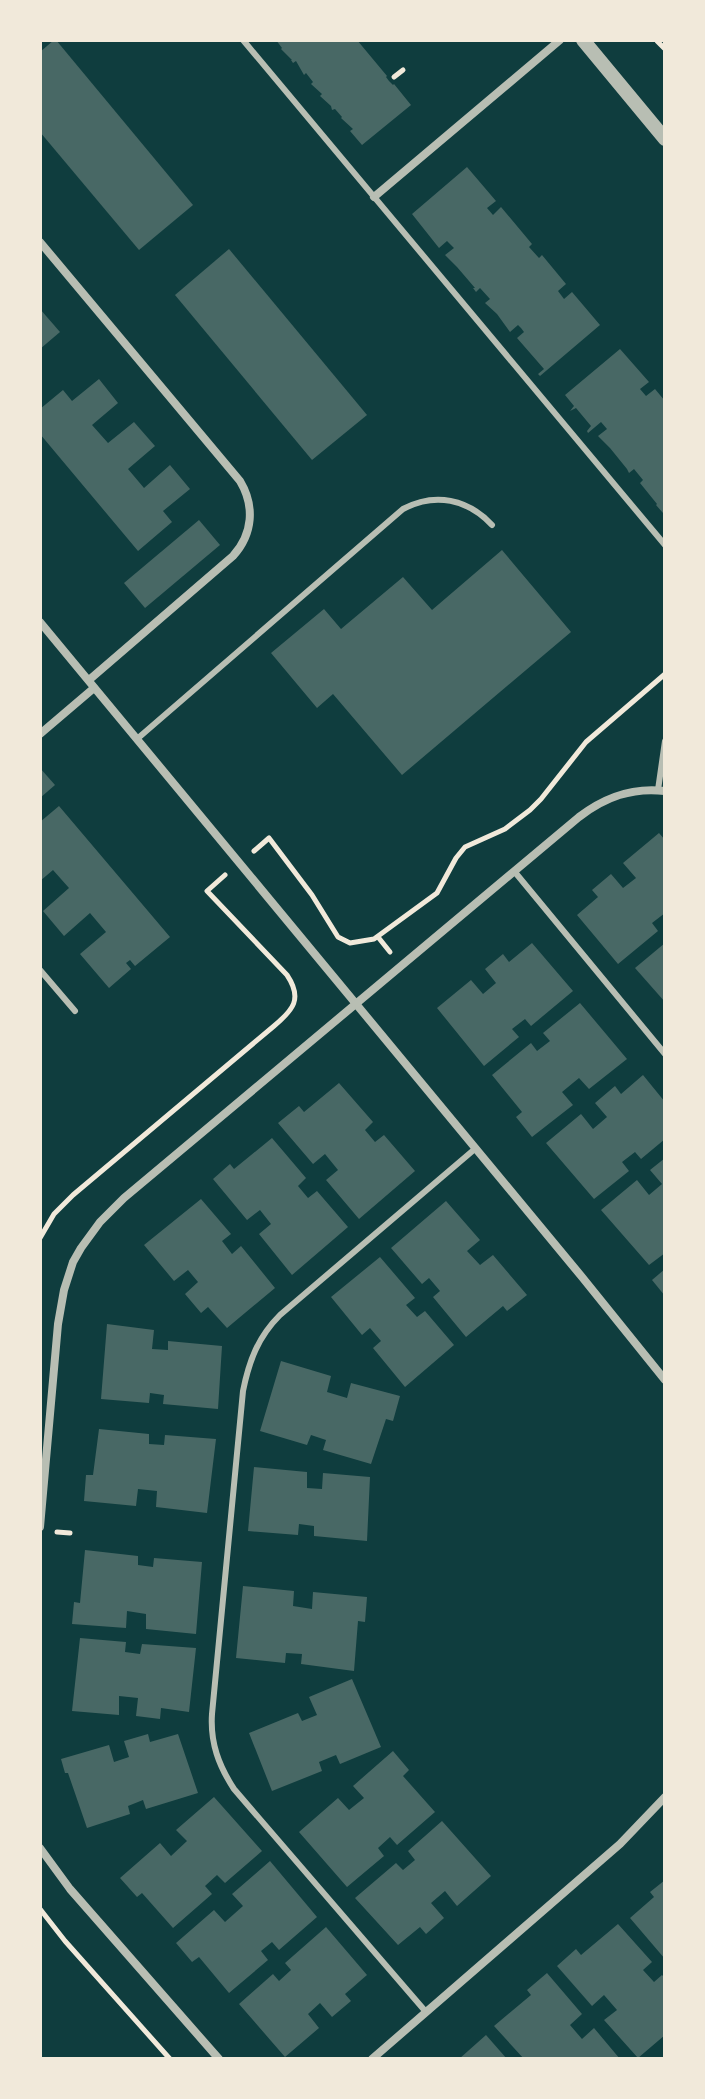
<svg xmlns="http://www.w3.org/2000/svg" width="705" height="2099" font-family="'Source Sans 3',sans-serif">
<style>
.building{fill:#486865}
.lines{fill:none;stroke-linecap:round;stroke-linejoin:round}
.path{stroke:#f1e9da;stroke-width:5}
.service{stroke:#b8beb3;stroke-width:6}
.minor{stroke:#b8beb3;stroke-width:8}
.tertiary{stroke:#b8beb3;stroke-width:14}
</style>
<rect width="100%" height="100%" fill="#0f3d3e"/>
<g class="building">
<polygon points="54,40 56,40 193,205 139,250 40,132 40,52"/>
<polygon points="276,40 357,40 387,76 386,77 389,81 393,85 394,84 411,105 362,145 350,131 353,129 341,118 342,117 335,109 332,110 331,106 320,96 322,94 311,84 313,82 306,73 304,75 296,61 293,63 291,60 292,60 281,49 282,48"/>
<polygon points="467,167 496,201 487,208 493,215 501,207 532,244 529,247 539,258 542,255 566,284 558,291 564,299 572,292 600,325 540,376 538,374 544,369 517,338 524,332 521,328 518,325 510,332 497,314 485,303 490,299 480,288 476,292 473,288 475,288 457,267 445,255 454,248 447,241 439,248 412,214"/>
<polygon points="229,249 367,415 312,460 175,295"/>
<polygon points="40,309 60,332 40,349"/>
<polygon points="620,349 649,382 640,389 646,396 655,389 665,401 665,511 663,513 656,505 657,504 640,483 643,480 634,469 629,473 627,469 610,448 598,436 607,429 601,422 588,433 587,431 591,426 576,408 570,411 574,406 565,395"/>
<polygon points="99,379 118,403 92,425 108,443 134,422 155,446 128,469 144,488 170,465 190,489 163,511 172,522 138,551 40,434 40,409 63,390 72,401"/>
<polygon points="199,520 220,545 145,608 124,583"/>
<polygon points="502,550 571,632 402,775 333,694 317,708 271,653 324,609 341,629 403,577 432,610"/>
<polygon points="40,768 55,785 40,798"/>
<polygon points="59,806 170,937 135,966 130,960 126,963 131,969 109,988 80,954 106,932 90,913 64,936 43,911 69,888 53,870 40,881 40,822"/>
<polygon points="659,833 665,840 665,913 652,923 658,931 618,964 577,915 598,897 592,890 611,874 623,888 636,878 623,863"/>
<polygon points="532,943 573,991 531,1026 525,1019 512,1029 519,1037 484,1066 437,1008 471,980 483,994 496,983 485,969 503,954 509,962"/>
<polygon points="665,943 665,1002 635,968"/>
<polygon points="580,1003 627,1059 589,1089 579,1078 562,1092 573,1105 532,1137 516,1117 522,1112 492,1075 531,1043 537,1051 550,1041 543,1033"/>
<polygon points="643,1075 665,1102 665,1139 641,1159 635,1152 622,1162 629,1171 594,1199 546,1143 581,1114 593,1129 607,1117 595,1103 615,1086 621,1094"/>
<polygon points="339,1083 373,1122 365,1130 375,1142 384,1135 415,1171 359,1219 326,1180 338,1170 325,1154 313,1164 278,1123 299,1106 304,1112"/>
<polygon points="272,1138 306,1178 298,1186 308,1198 317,1191 348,1227 292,1275 259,1234 271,1224 260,1210 247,1220 213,1179 230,1164 234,1169"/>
<polygon points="665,1158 665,1253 649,1265 601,1210 637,1180 649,1195 662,1184 650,1170"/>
<polygon points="201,1199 231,1234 222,1241 232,1254 241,1246 275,1288 227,1328 208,1307 201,1313 185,1294 198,1282 188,1270 174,1281 144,1245"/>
<polygon points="446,1201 480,1240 467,1251 480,1265 493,1255 527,1295 507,1311 503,1306 466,1337 433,1297 440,1291 429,1278 422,1284 391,1248"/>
<polygon points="380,1257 415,1298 406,1305 417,1317 425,1311 454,1345 405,1387 373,1348 381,1341 370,1328 362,1335 331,1297"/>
<polygon points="665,1269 665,1296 652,1280"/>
<polygon points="107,1324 154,1330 152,1349 168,1350 168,1341 222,1346 218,1409 163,1404 164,1395 150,1393 149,1403 101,1399"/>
<polygon points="281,1361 331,1376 327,1392 347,1398 351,1383 400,1396 393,1421 386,1419 371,1464 323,1450 326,1440 311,1435 307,1445 260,1431"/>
<polygon points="99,1429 149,1434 149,1444 164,1445 165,1435 216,1439 207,1513 156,1507 157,1491 138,1489 136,1506 84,1501 86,1475 93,1475"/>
<polygon points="254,1467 307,1472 307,1488 322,1489 323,1473 370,1477 367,1541 314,1536 314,1526 299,1524 298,1535 248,1531"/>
<polygon points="85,1550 138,1556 138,1565 153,1567 154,1558 202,1562 196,1634 146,1629 146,1614 127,1611 126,1628 72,1624 74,1602 80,1603"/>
<polygon points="243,1586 294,1591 293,1606 312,1609 313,1592 367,1597 365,1622 358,1621 354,1671 301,1664 302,1654 286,1653 285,1663 236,1658"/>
<polygon points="80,1638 126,1642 125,1652 140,1654 142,1644 196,1648 189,1712 161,1708 160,1719 136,1716 138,1698 119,1696 119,1715 72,1711"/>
<polygon points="352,1679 381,1747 340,1764 336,1755 319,1762 322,1771 272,1791 249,1733 298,1713 302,1721 317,1715 309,1697"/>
<polygon points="148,1734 150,1742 178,1734 198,1793 146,1809 143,1800 128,1806 130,1814 87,1828 68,1773 65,1773 61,1759 109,1745 114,1762 129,1757 124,1741"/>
<polygon points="393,1751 409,1770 403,1776 435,1812 397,1845 390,1837 378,1848 384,1856 347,1887 299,1832 338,1798 349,1810 364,1798 353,1786"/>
<polygon points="214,1797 262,1851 225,1883 217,1875 205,1886 212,1894 173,1928 142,1893 137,1897 120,1878 160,1843 171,1856 187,1841 176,1830"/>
<polygon points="442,1821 491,1876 457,1906 445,1891 431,1903 444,1918 426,1934 420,1927 398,1945 355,1898 396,1863 403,1870 415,1860 408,1851"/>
<polygon points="270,1861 317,1917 279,1950 272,1942 261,1951 268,1960 229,1993 199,1957 192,1962 176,1943 214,1910 225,1922 243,1906 232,1894"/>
<polygon points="665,1880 665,1959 630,1918 654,1897 650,1892"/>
<polygon points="618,1924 652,1962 643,1970 654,1982 662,1975 665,1978 665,2035 638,2058 604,2020 617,2010 604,1995 592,2006 557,1966 576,1949 581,1955"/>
<polygon points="326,1927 367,1975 345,1994 351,2001 332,2017 320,2003 308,2014 319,2028 285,2057 239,2004 273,1974 279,1981 291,1970 285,1963"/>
<polygon points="547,1973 582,2014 570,2025 582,2039 594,2028 620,2059 524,2059 494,2026 531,1995 527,1990"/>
<polygon points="486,2035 507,2059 459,2059"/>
</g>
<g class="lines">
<g class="path">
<polyline points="657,41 664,48"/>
<polyline points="394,77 403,70"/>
<polyline points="254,851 269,838 312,895 338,937 350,943 374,939 437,893 456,858 465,847 505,829 530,810 541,799 586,742 665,674"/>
<polyline points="378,937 390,952"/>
<path d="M40 1238 54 1214 73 1195 274 1026C293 1010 303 999 287 975L207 891 225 875"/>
<polyline points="57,1532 70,1533"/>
<polyline points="40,1909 65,1941 170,2059"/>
</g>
<g class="service">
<polyline points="243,40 665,545"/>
<path d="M137 739 403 509C435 492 468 499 492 525"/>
<polyline points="658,790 665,741"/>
<polyline points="514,871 665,1054"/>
<polyline points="40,970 75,1011"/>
<path d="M426 2012 234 1789C219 1766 210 1743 212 1714L243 1391C249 1361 258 1337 280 1315L476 1148"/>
</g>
<g class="minor">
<polyline points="374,197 560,40"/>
<path d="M40 242 240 481C255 506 253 534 233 556L89 680"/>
<polyline points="40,622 582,1277 665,1380"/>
<polyline points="40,734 94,688"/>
<path d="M40 1527 58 1324 64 1290 73 1262 81 1248 100 1222 124 1198 579 817C605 797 632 787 665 791"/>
<polyline points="40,1848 70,1889 219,2059"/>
<polyline points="372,2059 620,1844 665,1797"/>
</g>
<polyline class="tertiary" points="583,40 665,139"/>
</g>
<rect width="705" height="2099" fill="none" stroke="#f1e9da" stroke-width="84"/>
</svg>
